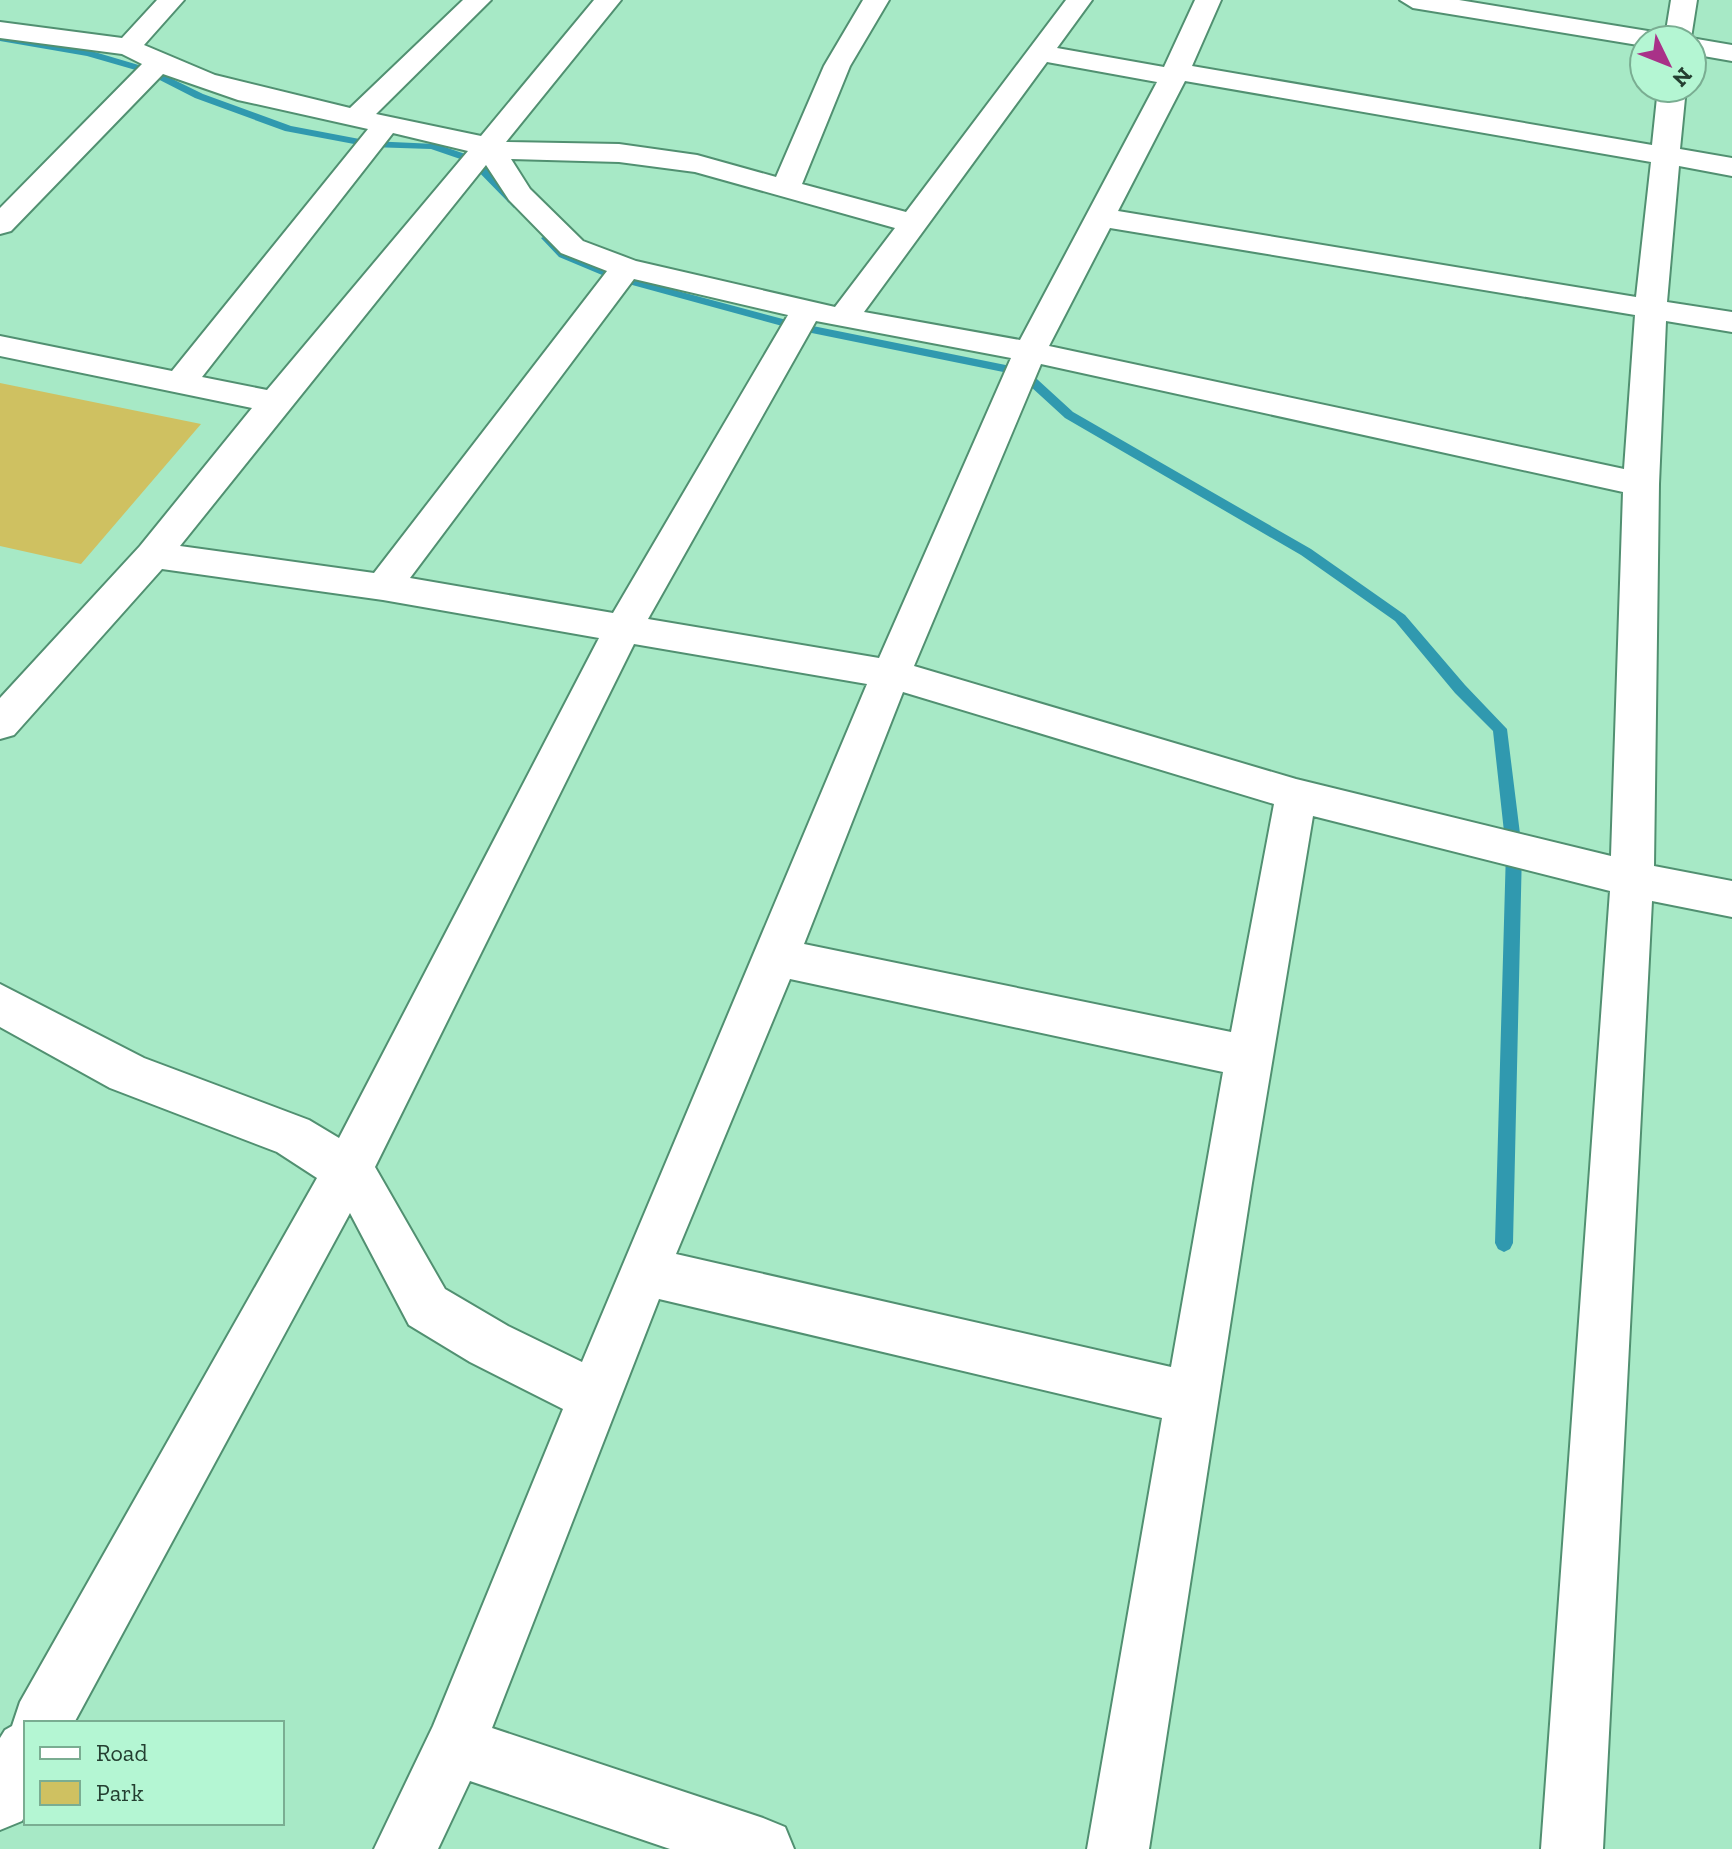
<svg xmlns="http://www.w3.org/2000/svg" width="1732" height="1849" font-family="'Zilla Slab',serif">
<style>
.green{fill:#cfc161}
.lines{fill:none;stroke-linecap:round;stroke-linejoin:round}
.stream{fill:#3099af;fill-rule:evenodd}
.minor-casing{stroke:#519071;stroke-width:4}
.minor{fill:#fff;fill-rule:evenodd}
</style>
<rect width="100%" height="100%" fill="#a7e9c6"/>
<polygon class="green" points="0,383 201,424 81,564 0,546"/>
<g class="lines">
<g class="stream">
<polygon points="0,35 88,50 152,69 203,94 291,126 370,141 436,144 477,158 523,206 514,208 469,162 431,149 370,147 285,131 195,98 146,73 87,56 0,41"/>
<polygon points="547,235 567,253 622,276 798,323 1026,369 1073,412 1311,549 1405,615 1465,685 1507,729 1522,850 1513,1243 1510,1249 1504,1252 1498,1249 1495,1243 1506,850 1493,731 1455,693 1395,621 1301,555 1065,418 1018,375 797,330 614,280 559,257 541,238"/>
</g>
<defs>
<g id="minor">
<path d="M157 0H184L144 45 215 75 350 108 463 0H491L376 114 481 136 594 0H621L506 142 619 144 697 155 776 177 824 66 863 0H889L850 66 802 184 906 212 1066 0H1092L1057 48 1164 67 1195 0H1221L1192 66 1652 145 1658 88H1686L1680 149 1732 158V176L1679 166 1667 302 1732 312V332L1666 321 1659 484 1654 866 1732 881V917L1652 901 1603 1849H1541L1610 891 1313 816 1252 1183 1149 1849H1087L1162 1418 659 1299 492 1728 763 1818 785 1827 794 1849H670L470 1781 438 1849H374L433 1726 563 1409 470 1362 409 1325 350 1213 74 1723H26V1813L22 1821 0 1830V1738L5 1730 12 1726 20 1702 317 1178 277 1152 110 1088 0 1027V984L144 1058 309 1120 339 1138 599 638 383 600 162 569 14 735 0 739V698L140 546 252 408 0 356V336L172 371 368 129 238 100 163 74 11 231 0 234V208L142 64 122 54 0 38V22L122 38ZM1047 62 1157 82 1020 340 864 312ZM1185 81 1651 162 1636 297 1118 211ZM393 133 468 151 267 390 202 377ZM511 159 619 162 695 172 895 228 835 307 636 261 583 241 530 189ZM486 165 509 200 561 253 607 271 374 573 180 546ZM1110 228 1635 315 1624 469 1049 346ZM634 279 788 315 613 613 410 578ZM816 321 1011 358 879 658 648 619ZM1041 364 1623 492 1611 856 1296 779 914 666ZM634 644 867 684 582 1362 508 1326 445 1289 375 1167ZM903 692 1274 804 1231 1032 804 944ZM790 979 1223 1072 1171 1367 676 1254Z"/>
<polygon points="1400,0 1459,0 1654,32 1665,37 1671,0 1697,0 1691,38 1732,45 1732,61 1692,54 1692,40 1644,40 1644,46 1413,8"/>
</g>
</defs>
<use href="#minor" class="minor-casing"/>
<use href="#minor" class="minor"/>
</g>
<rect x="24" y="1721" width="260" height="104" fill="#b4f6d3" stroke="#7aad92" stroke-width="2"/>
<rect x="40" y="1747" width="40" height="12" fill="#ffffff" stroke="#7aad92" stroke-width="2"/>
<text x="96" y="1761" font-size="24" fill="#243f31">Road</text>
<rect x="40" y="1781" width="40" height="24" fill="#cfc161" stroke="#7aad92" stroke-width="2"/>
<text x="96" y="1801" font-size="24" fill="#243f31">Park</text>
<g transform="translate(1668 64) rotate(133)"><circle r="38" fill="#b4f6d3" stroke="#7aad92" stroke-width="2"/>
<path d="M0-6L14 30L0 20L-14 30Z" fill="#a93188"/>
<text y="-12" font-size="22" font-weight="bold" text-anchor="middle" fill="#243f31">N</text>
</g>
</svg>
